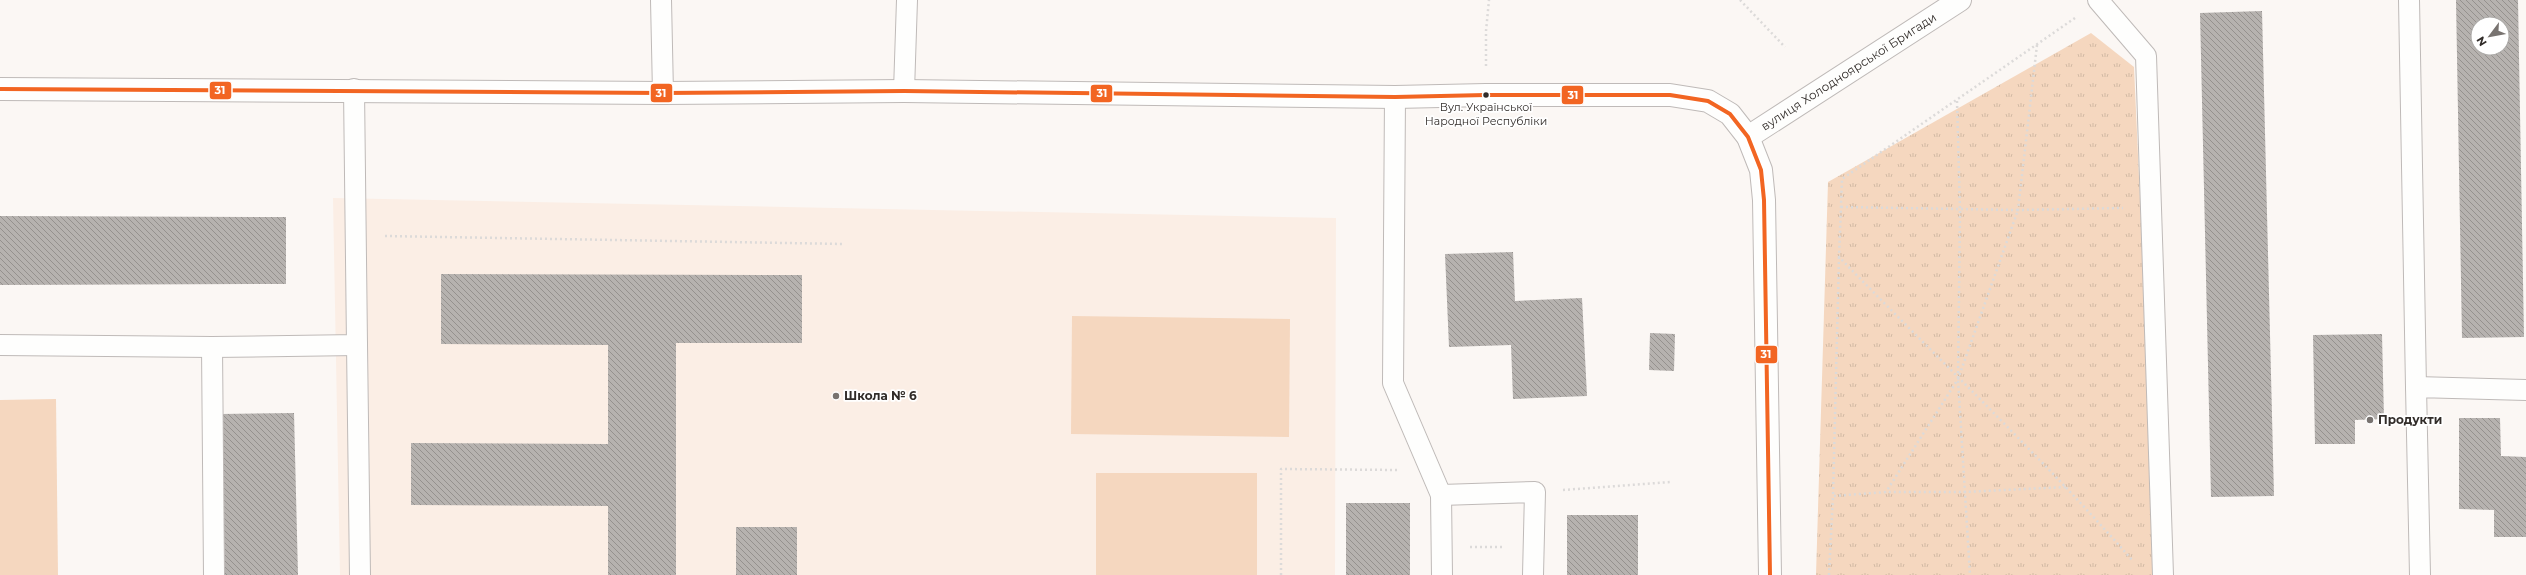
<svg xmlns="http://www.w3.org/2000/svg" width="2526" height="575" font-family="Montserrat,sans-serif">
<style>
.built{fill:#fbeee5}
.grass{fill:#f5d7bf}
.park{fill:url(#park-tufts)}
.building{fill:url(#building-back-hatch);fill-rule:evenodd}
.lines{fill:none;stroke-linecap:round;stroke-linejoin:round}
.lane-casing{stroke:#bfbab8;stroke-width:22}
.street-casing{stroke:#bfbab8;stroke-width:24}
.secondary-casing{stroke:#bfbab8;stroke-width:24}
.path{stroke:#dcdad9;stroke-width:2.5;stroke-dasharray:2 3;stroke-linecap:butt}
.lane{stroke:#fefefd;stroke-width:20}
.street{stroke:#fefefd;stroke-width:22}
.secondary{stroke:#fefefd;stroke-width:22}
.bus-1-casing{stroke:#fff;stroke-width:7}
.bus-1{stroke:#f26522;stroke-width:4}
.bus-dot{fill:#312c29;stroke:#fff;stroke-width:1.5}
.poi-dot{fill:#787370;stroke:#fff;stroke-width:1.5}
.labels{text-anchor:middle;stroke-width:3.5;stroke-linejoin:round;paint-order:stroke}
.bus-label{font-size:11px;fill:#312c29;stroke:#fff}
.street-label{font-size:12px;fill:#312c29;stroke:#fff}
.poi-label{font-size:12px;font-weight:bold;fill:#312c29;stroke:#fff;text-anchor:start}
.line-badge{stroke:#fff;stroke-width:1.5}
.badge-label{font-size:11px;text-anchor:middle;font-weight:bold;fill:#fff}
</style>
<defs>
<pattern id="park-tufts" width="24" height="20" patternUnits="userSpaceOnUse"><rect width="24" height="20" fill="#f5d7bf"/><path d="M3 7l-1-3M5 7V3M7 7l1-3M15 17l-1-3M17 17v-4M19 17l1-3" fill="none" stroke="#d2b9a4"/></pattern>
<pattern id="building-back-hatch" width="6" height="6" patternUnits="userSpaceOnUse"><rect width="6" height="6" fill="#b6b2af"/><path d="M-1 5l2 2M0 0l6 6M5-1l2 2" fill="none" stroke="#95918e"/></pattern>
</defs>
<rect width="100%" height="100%" fill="#fbf7f4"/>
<polygon class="built" points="333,198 1336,218 1335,575 340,575"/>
<g class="grass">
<polygon points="1072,316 1290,319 1289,437 1071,434"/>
<polygon points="56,399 58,575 0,575 0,400"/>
<rect x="1096" y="473" width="161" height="102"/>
</g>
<polygon class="park" points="2091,33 2134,67 2157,575 1816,575 1828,182"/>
<g class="building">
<path d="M2456 0H2518L2524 337 2462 338ZM2478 24H2502V48H2478Z"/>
<polygon points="2262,11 2274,496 2211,497 2200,13"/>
<polygon points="0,216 286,217 286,284 0,285"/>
<polygon points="1513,252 1515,301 1582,298 1587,396 1513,399 1511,345 1449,347 1445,254"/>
<polygon points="441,274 802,275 802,343 676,343 676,575 608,575 608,506 411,505 411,443 608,444 608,345 441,344"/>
<polygon points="1650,333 1675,334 1674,371 1649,370"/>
<polygon points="2382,334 2384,419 2355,420 2355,444 2315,444 2313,335"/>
<polygon points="294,413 298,575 225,575 221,414"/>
<polygon points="2459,418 2500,418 2501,456 2526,457 2526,537 2494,537 2494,510 2459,509"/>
<rect x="1346" y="503" width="64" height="72"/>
<rect x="1567" y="515" width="71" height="60"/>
<rect x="736" y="527" width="61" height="48"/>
</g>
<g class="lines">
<defs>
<g id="lane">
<polyline points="661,0 663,93"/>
<polyline points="2098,0 2146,56 2163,575"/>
<polyline points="2409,0 2416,387"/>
<polyline points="904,91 907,0"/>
<polyline points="1395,97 1393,383 1441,495 1442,575"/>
<polyline points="0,345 212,347 357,345 354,89"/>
<polyline points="357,345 360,575"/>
<polyline points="212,347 214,575"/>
<polyline points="1441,495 1535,492 1533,575"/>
<polyline points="2420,575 2416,387 2526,390"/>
</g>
<g id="street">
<path id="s1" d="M1748 137 1960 0"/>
</g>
<polyline id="secondary" points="0,89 663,93 904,91 1395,97 1486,95 1670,95 1708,101 1730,114 1748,137 1761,170 1764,200 1770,575"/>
</defs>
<use href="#lane" class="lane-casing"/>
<use href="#street" class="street-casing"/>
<use href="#secondary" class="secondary-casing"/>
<g class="path">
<polyline points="1740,0 1785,47"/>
<path d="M2075 18 1842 179 1839 257C1937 358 2040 455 2133 561"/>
<polyline points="2037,45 2018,210 2123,208"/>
<polyline points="1486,66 1486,31 1489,0"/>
<polyline points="1957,101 1960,211 1958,379 1970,575"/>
<polyline points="1841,207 2018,210 1958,379 1886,492"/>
<polyline points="385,236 844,244"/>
<polyline points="1839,257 1833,496 1886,492 1964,492 2067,487"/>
<polyline points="1563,490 1671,482"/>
<polyline points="1470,547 1505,547"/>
<polyline points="1281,575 1281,469 1399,470"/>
<polyline points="1829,575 1833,496"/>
</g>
<use href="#lane" class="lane"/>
<use href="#street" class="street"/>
<use href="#secondary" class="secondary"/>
<defs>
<polyline id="bus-1" points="0,89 663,93 904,91 1395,97 1486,95 1670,95 1708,101 1730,114 1748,137 1761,170 1764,200 1770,575"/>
</defs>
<use href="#bus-1" class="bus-1-casing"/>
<use href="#bus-1" class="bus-1"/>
</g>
<circle class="bus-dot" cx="1486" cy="95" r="3.5"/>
<g class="poi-dot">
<circle cx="836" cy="396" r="4"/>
<circle cx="2370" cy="420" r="4"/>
</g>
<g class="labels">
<g class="bus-label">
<text x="1486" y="111">Вул. Української<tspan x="1486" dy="14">Народної Республіки</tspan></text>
</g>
<g class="street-label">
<text dy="4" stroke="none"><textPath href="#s1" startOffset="120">вулиця Холодноярської Бригади</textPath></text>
</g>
<g class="poi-label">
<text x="844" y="400">Школа № 6</text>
<text x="2378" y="424">Продукти</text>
</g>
</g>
<g class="line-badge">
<rect x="209" y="81" width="23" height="19" rx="4" fill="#f26522"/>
<rect x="650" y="83" width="23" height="20" rx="4" fill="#f26522"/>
<rect x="1090" y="84" width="23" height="19" rx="4" fill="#f26522"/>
<rect x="1561" y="85" width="23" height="20" rx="4" fill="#f26522"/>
<rect x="1755" y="345" width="23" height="19" rx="4" fill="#f26522"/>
</g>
<g class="badge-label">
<text x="220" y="94">31</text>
<text x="661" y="97">31</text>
<text x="1102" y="97">31</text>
<text x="1573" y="99">31</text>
<text x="1766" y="358">31</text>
</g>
<g transform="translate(2490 36) rotate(238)"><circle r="19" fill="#ffffff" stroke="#adaba9"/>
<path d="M0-3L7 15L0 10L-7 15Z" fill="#787370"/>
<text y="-6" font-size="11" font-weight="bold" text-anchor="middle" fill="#312c29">N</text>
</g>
</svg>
